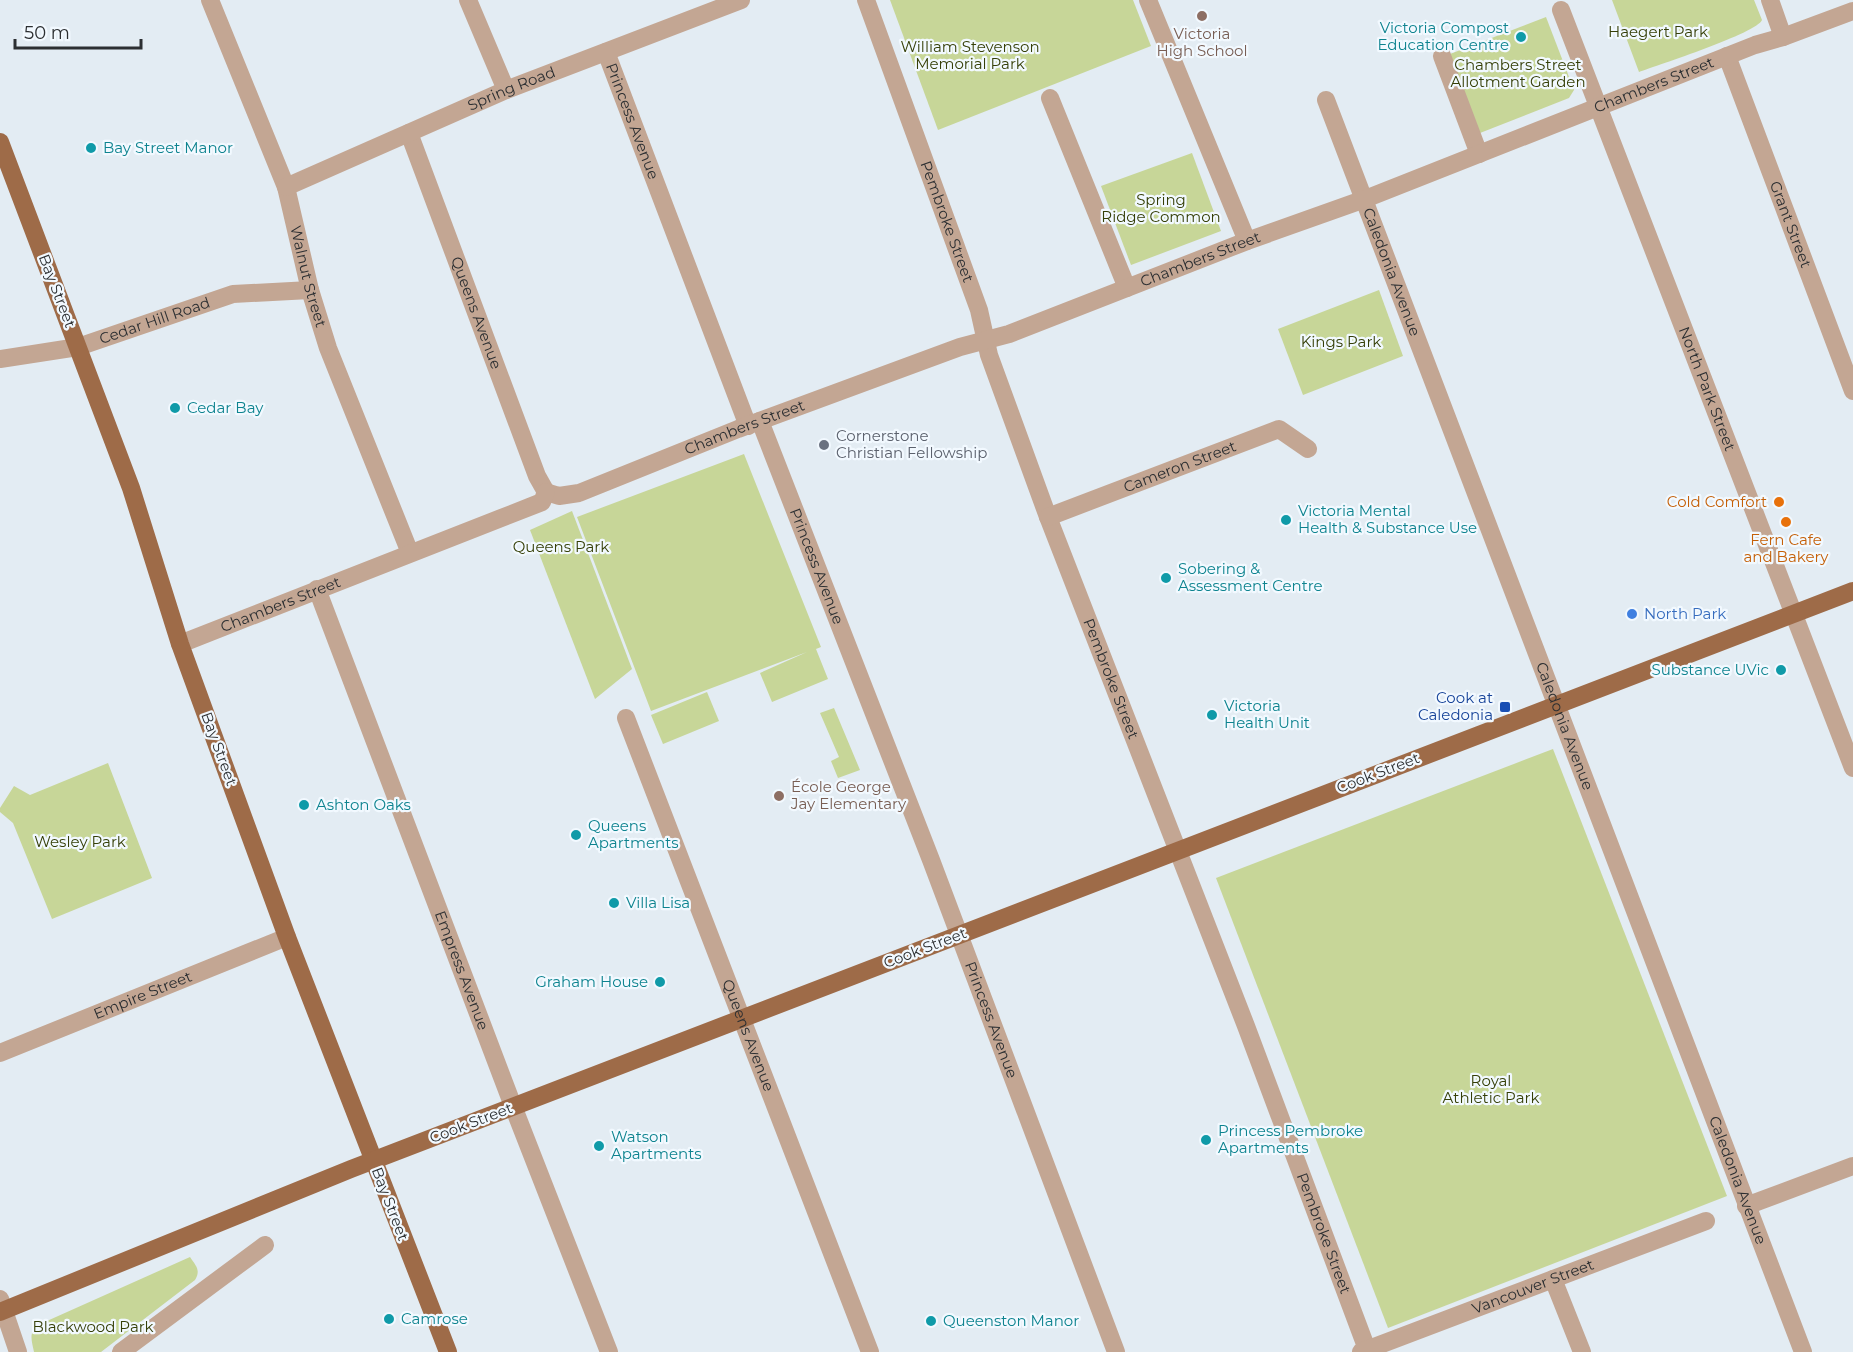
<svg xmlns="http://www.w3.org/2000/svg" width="1853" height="1352" font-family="Montserrat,sans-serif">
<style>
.green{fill:#c7d698}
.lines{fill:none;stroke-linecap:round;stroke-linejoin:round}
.minor{stroke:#c3a693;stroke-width:18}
.major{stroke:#9e6b48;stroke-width:18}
.education-dot{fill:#8d6e63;stroke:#f2f9ff;stroke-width:2}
.culture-dot{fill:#0f9aa8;stroke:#f2f9ff;stroke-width:2}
.worship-dot{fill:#6b7280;stroke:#f2f9ff;stroke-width:2}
.food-dot{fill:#e8710a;stroke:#f2f9ff;stroke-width:2}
.shop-dot{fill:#3f7fe0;stroke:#f2f9ff;stroke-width:2}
.transit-dot{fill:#1a4fb4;stroke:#f2f9ff;stroke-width:2}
.labels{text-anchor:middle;stroke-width:4.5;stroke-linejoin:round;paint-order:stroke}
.culture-label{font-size:15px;fill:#0d838f;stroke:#f2f9ff;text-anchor:start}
.park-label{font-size:15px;fill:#353f07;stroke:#f2f9ff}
.education-label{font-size:15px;fill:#785e54;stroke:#f2f9ff}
.street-label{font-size:15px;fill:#2c2f32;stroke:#f2f9ff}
.worship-label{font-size:15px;fill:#5b616d;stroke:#f2f9ff;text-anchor:start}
.food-label{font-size:15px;fill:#c56008;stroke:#f2f9ff;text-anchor:end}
.shop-label{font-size:15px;fill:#366cbe;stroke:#f2f9ff;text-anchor:start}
.transit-label{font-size:15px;fill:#164399;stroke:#f2f9ff;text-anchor:end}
</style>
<rect width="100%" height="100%" fill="#e3ecf3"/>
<g class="green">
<polygon points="890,0 1133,0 1151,46 938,130"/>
<path d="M1612 0H1754L1762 20C1757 33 1658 65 1639 72Z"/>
<polygon points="1546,17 1574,90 1569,98 1480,133 1450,54"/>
<polygon points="1192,153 1221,231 1131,265 1101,186"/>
<polygon points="1379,290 1403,356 1303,395 1278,329"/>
<polygon points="744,454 821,647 816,649 828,679 772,702 760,673 807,652 651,711 577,517"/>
<polygon points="572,511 632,669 595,699 530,530"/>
<polygon points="707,692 719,721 663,744 651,715"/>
<polygon points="834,708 860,770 838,778 831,761 839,757 820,713"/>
<polygon points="1553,749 1727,1196 1388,1328 1216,878"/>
<polygon points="108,763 152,878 52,919 13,823 0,812 0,808 14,786 30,795"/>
<path d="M190 1257C196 1266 201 1270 195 1280L101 1352H34C32 1341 28 1333 38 1325Z"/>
</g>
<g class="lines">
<g class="minor">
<path id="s1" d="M210 0 286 187 310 290 328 348 410 553"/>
<polyline points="468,0 506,90"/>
<path id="s2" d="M866 0 979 310 989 355 1048 517 1246 1026 1368 1352"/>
<polyline points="1148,0 1247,241"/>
<polyline points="1770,0 1783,37"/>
<path id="s3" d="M1561 10 1853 768"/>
<path id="s4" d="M606 52 748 426"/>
<polyline points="1442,56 1479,154"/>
<path id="s5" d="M1727 56 1853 391"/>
<polyline points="1050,98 1127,288"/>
<path id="s6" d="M1326 100 1803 1352"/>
<path id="s7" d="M409 133 537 476 546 492"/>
<path id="s8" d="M286 187 506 90 741 0"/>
<path id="s9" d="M0 359 78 347 233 294 310 290"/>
<path id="s10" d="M760 421 931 860 1116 1352"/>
<path id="s11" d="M546 492 559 496 579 493 738 429 960 347 1009 334 1247 241 1365 199 1755 45 1783 37 1853 11"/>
<path id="s12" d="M1048 517 1279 429 1308 449"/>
<path id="s13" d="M317 589 513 1106 609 1352"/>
<path id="s14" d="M180 644 542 502 546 492"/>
<path id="s15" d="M626 718 870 1352"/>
<path id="s16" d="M0 1053 287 937"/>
<polyline points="1746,1206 1853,1166"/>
<polyline points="1553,1279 1582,1352"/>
<polyline points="0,1299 18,1352"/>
<polyline points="121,1352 265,1245"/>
<path id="s17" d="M1361 1352 1706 1221"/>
</g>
<g class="major">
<polyline points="0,142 131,488 180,644 287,937 448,1352"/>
<polyline points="0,1312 351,1169 1853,591"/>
</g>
</g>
<g class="education-dot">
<circle cx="1202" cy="16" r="6"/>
<circle cx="779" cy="796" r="6"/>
</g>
<g class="culture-dot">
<circle cx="1521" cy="37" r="6"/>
<circle cx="91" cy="148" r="6"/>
<circle cx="175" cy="408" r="6"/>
<circle cx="1286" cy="520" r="6"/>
<circle cx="1166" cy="578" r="6"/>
<circle cx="1781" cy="670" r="6"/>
<circle cx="1212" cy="715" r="6"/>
<circle cx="304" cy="805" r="6"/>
<circle cx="576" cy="835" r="6"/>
<circle cx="614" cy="903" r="6"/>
<circle cx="660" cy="982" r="6"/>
<circle cx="1206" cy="1140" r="6"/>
<circle cx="599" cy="1146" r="6"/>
<circle cx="389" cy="1319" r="6"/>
<circle cx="931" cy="1321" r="6"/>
</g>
<circle class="worship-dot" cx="824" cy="445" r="6"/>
<g class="food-dot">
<circle cx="1779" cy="502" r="6"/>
<circle cx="1786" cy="522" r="6"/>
</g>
<circle class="shop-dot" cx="1632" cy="614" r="6"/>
<rect class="transit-dot" x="1499" y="701" width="12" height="12" rx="3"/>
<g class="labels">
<g class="culture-label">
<text x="1509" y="33" text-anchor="end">Victoria Compost<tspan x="1509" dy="17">Education Centre</tspan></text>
<text x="103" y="153">Bay Street Manor</text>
<text x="187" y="413">Cedar Bay</text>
<text x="1298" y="516">Victoria Mental<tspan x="1298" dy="17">Health &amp; Substance Use</tspan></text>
<text x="1178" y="574">Sobering &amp;<tspan x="1178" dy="17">Assessment Centre</tspan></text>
<text x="1769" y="675" text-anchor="end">Substance UVic</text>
<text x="1224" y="711">Victoria<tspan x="1224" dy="17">Health Unit</tspan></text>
<text x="316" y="810">Ashton Oaks</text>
<text x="588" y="831">Queens<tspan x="588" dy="17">Apartments</tspan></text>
<text x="626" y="908">Villa Lisa</text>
<text x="648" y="987" text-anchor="end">Graham House</text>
<text x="1218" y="1136">Princess Pembroke<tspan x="1218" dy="17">Apartments</tspan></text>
<text x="611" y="1142">Watson<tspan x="611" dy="17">Apartments</tspan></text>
<text x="401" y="1324">Camrose</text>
<text x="943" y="1326">Queenston Manor</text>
</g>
<g class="park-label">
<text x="1658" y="37">Haegert Park</text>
<text x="970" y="52">William Stevenson<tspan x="970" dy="17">Memorial Park</tspan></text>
<text x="1518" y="70">Chambers Street<tspan x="1518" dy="17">Allotment Garden</tspan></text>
<text x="1161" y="205">Spring<tspan x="1161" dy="17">Ridge Common</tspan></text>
<text x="1341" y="347">Kings Park</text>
<text x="561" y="552">Queens Park</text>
<text x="80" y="847">Wesley Park</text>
<text x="1491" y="1086">Royal<tspan x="1491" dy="17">Athletic Park</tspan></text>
<text x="93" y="1332">Blackwood Park</text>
</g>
<g class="education-label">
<text x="1202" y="39">Victoria<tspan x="1202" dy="17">High School</tspan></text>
<text x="791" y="792" text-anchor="start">École George<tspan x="791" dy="17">Jay Elementary</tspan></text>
</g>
<g class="street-label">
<text dy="5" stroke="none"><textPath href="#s11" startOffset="1184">Chambers Street</textPath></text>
<text dy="5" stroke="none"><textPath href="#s8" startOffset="246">Spring Road</textPath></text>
<text dy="5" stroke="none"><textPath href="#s4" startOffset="74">Princess Avenue</textPath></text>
<text dy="5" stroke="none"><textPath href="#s2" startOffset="236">Pembroke Street</textPath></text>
<text dy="5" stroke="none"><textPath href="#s5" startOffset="180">Grant Street</textPath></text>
<text dy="5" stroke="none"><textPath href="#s11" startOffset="698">Chambers Street</textPath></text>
<text dy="5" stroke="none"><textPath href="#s6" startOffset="184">Caledonia Avenue</textPath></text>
<text dy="5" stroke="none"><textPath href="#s1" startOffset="294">Walnut Street</textPath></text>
<text transform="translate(57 291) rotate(69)" y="5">Bay Street</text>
<text dy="5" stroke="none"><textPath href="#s7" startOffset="192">Queens Avenue</textPath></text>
<text dy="5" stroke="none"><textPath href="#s9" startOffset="160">Cedar Hill Road</textPath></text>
<text dy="5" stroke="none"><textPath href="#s3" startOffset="406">North Park Street</textPath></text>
<text dy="5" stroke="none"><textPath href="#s11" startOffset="212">Chambers Street</textPath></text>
<text dy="5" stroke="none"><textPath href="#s12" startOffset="141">Cameron Street</textPath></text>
<text dy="5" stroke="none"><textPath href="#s10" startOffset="156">Princess Avenue</textPath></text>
<text dy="5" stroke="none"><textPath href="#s14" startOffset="108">Chambers Street</textPath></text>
<text dy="5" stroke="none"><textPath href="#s2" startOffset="722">Pembroke Street</textPath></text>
<text dy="5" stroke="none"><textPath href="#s6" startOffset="670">Caledonia Avenue</textPath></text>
<text transform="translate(219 749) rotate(70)" y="5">Bay Street</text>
<text transform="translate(1378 773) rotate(-21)" y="5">Cook Street</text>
<text transform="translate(925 948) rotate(-21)" y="5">Cook Street</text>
<text dy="5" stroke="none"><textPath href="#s13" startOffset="408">Empress Avenue</textPath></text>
<text dy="5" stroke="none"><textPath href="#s16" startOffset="154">Empire Street</textPath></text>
<text dy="5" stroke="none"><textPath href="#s10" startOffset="642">Princess Avenue</textPath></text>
<text dy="5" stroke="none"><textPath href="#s15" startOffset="340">Queens Avenue</textPath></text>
<text transform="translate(471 1123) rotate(-21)" y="5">Cook Street</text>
<text dy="5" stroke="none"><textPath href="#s6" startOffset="1156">Caledonia Avenue</textPath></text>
<text transform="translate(390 1204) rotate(69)" y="5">Bay Street</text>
<text dy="5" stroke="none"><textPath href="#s2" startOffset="1316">Pembroke Street</textPath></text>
<text dy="5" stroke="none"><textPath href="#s17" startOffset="184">Vancouver Street</textPath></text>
</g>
<g class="worship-label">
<text x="836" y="441">Cornerstone<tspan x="836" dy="17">Christian Fellowship</tspan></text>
</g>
<g class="food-label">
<text x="1767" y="507">Cold Comfort</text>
<text x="1786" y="545" text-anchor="middle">Fern Cafe<tspan x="1786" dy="17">and Bakery</tspan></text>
</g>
<g class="shop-label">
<text x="1644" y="619">North Park</text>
</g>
<g class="transit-label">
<text x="1493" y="703">Cook at<tspan x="1493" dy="17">Caledonia</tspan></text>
</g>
</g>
<path d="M15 39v9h126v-9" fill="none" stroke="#2c2f32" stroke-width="3"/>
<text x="24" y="39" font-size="18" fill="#2c2f32" stroke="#f2f9ff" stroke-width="4.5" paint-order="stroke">50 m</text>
</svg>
